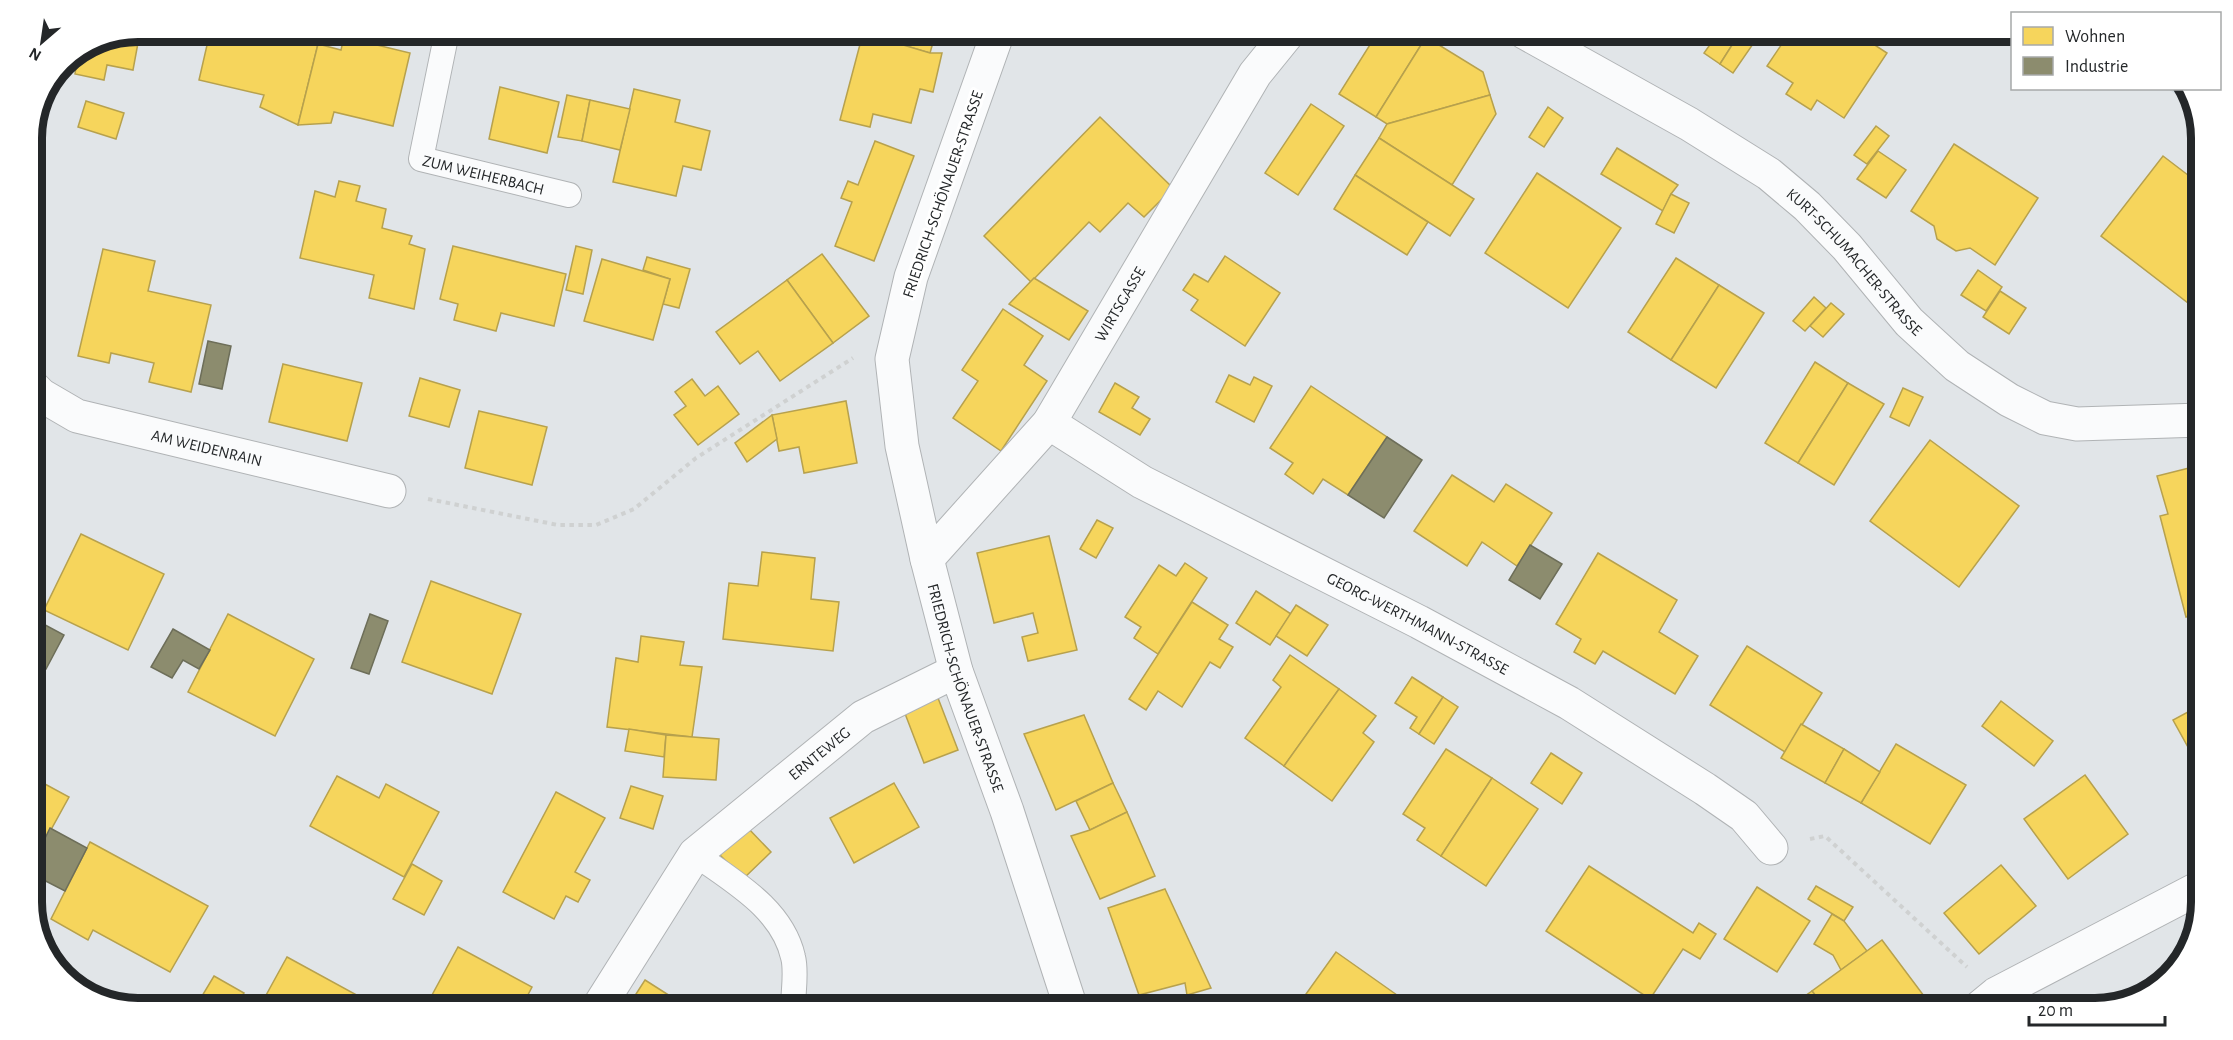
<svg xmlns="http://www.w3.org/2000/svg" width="2233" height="1040" font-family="'Alegreya Sans',sans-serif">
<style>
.built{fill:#d0d9df}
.homes{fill:#f6d55c;stroke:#b7a14d;stroke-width:1.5}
.industry{fill:#8c8c6e;stroke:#6d6e59;stroke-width:1.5}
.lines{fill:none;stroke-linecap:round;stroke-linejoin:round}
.service-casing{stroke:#b0b3b5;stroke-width:26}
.minor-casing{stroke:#b0b3b5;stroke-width:35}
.path{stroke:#cfd1d1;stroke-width:4;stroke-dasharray:4.5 4.5;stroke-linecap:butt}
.service{stroke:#fafbfc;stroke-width:24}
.minor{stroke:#fafbfc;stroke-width:33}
.labels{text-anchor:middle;stroke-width:6;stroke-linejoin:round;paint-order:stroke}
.street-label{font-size:16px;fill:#242729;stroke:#fff}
.rim{fill:none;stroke:#242729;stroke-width:8}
</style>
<rect width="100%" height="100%" fill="#e1e5e8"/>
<polygon class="built" points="2168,89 2187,89 2193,105"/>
<g class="homes">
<polygon points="140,32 133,70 107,65 104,80 75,74 78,55 75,54 97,39"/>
<polygon points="210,32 290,32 289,38 318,44 298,125 260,107 264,95 199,80"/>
<polygon points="575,32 599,32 597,38"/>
<polygon points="652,32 693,32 691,40"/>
<polygon points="858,32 936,32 930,53"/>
<polygon points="1378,32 1417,32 1426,37 1376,117 1339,94"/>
<polygon points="1719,32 1735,32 1739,34 1720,64 1704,53"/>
<polygon points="1790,32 1855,32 1887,53 1844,118 1817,100 1811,110 1786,94 1793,83 1767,66"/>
<polygon points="863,33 930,53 942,53 933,92 920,89 911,123 873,114 870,127 840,120"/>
<polygon points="1739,34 1753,44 1733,73 1720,64"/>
<polygon points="344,37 410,53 393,126 334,112 331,123 298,125 318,44 341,50"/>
<polygon points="1426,37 1483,72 1490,95 1387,124 1376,117"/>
<polygon points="500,87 559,102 547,153 489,139"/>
<polygon points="634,89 680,100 675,122 710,131 701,170 683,166 676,196 613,182"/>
<polygon points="567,95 590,100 582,141 558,137"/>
<polygon points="1490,95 1496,114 1452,185 1379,138 1387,124"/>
<polygon points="590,100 630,109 620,150 582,141"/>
<polygon points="86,101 124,113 116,139 78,127"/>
<polygon points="1311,104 1344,126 1298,195 1265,173"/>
<polygon points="1548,107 1563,118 1544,147 1529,137"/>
<polygon points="1100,117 1173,188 1144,217 1128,203 1100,232 1089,222 1031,282 984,236"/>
<polygon points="1876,126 1889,136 1867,164 1854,155"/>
<polygon points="1379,138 1474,199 1450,236 1355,175"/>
<polygon points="875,141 914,156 874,261 835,246 852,202 841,198 848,181 858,185"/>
<polygon points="1954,144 2038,198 1995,265 1970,248 1956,251 1937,239 1934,226 1911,211"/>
<polygon points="1617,148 1678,185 1671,194 1663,211 1601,174"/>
<polygon points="1878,151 1906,170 1886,198 1857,179"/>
<polygon points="2163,156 2201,185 2201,313 2101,236"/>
<polygon points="1537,173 1621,228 1568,308 1485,253"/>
<polygon points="1355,175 1428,222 1407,255 1334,209"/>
<polygon points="339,181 360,186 356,201 386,209 382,228 412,236 409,244 425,249 414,309 369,298 374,275 300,258 315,191 335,197"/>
<polygon points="1671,194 1689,203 1674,233 1656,224"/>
<polygon points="453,246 566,274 554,326 501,313 496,331 454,320 458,304 440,299"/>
<polygon points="576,246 592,250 583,294 566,290"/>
<polygon points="103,249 155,261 148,291 211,305 191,392 149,382 154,363 111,353 109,363 78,356"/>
<polygon points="822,254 869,316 833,343 787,280"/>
<polygon points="1225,256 1280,293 1245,346 1191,310 1198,300 1183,290 1194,274 1208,282"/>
<polygon points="647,257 690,269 679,308 663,304 670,279 643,270"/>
<polygon points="1676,258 1719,285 1671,360 1628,332"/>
<polygon points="602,259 670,279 653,340 584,321"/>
<polygon points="1978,270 2002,287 1986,311 1961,295"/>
<polygon points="1034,278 1088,311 1069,340 1009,304"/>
<polygon points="787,280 833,343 780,381 758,351 740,364 716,332"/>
<polygon points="1719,285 1764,313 1716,388 1671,360"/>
<polygon points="2000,291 2026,308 2009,334 1983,317"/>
<polygon points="1814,297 1826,308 1805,331 1793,321"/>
<polygon points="1831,303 1844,314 1823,337 1810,326"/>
<polygon points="1003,309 1043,336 1024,365 1047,381 1001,451 953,418 978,381 962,370"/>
<polygon points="1815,362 1848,383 1798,463 1765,443"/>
<polygon points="283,364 362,383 347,441 269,422"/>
<polygon points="1229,375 1250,385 1254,377 1272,386 1254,422 1216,402"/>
<polygon points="420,378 460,390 449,427 409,416"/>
<polygon points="692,379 705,396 718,386 739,414 698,445 674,415 686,406 675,392"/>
<polygon points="1115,383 1139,397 1132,408 1150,419 1140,435 1099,412"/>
<polygon points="1848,383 1884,404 1834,485 1798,463"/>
<polygon points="1311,386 1387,437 1348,495 1323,479 1313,494 1285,474 1293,463 1270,448"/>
<polygon points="1903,388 1923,397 1909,426 1890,417"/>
<polygon points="846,401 857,463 804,473 799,447 779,451 772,415"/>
<polygon points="479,411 547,427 532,485 465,468"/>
<polygon points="772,415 777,439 747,462 735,443"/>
<polygon points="1930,440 2019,506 1959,587 1870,521"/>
<polygon points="2201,465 2201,613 2186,617 2160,516 2168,514 2157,476"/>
<polygon points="1452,475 1494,502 1506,484 1552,513 1517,566 1482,542 1467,566 1414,531"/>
<polygon points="1097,520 1113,528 1096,558 1080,549"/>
<polygon points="81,534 164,574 128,650 44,610"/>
<polygon points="1049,536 1077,650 1028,661 1022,637 1038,633 1033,613 994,623 977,553"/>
<polygon points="762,552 815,558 811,599 839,602 833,651 723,639 729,583 758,586"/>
<polygon points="1598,553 1677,600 1659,632 1698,656 1675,694 1603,651 1595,664 1574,652 1581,639 1556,624"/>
<polygon points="1185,563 1207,578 1158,654 1134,638 1141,627 1125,617 1159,565 1176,576"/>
<polygon points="431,581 521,614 492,694 402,662"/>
<polygon points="1256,591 1291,614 1270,645 1236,623"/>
<polygon points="1192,602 1228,625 1219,639 1233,647 1220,668 1210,662 1182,707 1158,691 1146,710 1129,699"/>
<polygon points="1296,605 1328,625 1307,656 1276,636"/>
<polygon points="228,614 314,659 275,736 188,692"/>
<polygon points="641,636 684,642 680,665 702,667 692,737 607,727 616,658 638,662"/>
<polygon points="1747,646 1822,693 1785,752 1710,705"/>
<polygon points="1290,655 1339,689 1284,766 1245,738 1281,687 1273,680"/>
<polygon points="1412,677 1443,697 1419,734 1410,728 1417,717 1395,703"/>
<polygon points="1339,689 1376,716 1363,733 1374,742 1332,801 1284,766"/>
<polygon points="1443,697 1458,707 1434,744 1419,734"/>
<polygon points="938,698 958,750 924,763 904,711"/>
<polygon points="2001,701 2053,741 2034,766 1982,726"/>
<polygon points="2199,706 2201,709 2201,766 2199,767 2173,720"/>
<polygon points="1084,715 1113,783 1056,810 1024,734"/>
<polygon points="1801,724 1844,749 1825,783 1781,758"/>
<polygon points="629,729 666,735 664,757 625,751"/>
<polygon points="666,735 719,739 716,780 663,777"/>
<polygon points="1896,744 1966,785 1930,844 1861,803"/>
<polygon points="1446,749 1492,778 1441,856 1417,840 1425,828 1403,814"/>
<polygon points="1844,749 1880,772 1861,803 1825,783"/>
<polygon points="1551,753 1582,773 1562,804 1531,783"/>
<polygon points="2085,775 2128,834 2068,879 2024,819"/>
<polygon points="337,776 379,798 386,784 439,812 404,877 310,826"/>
<polygon points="32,777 69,797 37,855 32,853"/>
<polygon points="1492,778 1538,809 1486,886 1441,856"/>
<polygon points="894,783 919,827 854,863 830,818"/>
<polygon points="1113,783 1127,812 1090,830 1076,801"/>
<polygon points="631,786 663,796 653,829 620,818"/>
<polygon points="556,792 605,818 575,872 590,880 578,902 566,896 554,919 503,892"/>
<polygon points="1127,812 1155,876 1100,899 1071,836 1090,830"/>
<polygon points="747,827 771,852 743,879 719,854"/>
<polygon points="90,842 208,906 170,972 93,930 88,940 51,919"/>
<polygon points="412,864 442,881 424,915 393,899"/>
<polygon points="2001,865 2036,906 1979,954 1944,913"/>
<polygon points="1589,866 1693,933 1699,923 1716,934 1700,959 1683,949 1650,999 1546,931"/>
<polygon points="1816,886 1853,907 1844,921 1808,899"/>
<polygon points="1757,887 1810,921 1777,972 1724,939"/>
<polygon points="1165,889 1211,988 1187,995 1185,983 1139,995 1108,908"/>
<polygon points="1832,914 1844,921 1867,951 1841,970 1833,955 1814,944"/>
<polygon points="1882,940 1933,1008 1825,1008 1812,991"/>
<polygon points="458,947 532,987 521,1008 425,1008"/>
<polygon points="1336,952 1414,1007 1413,1008 1296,1008"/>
<polygon points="287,957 364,999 359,1008 259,1008"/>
<polygon points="214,976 244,993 234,1008 199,1008 196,1006"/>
<polygon points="645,980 689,1008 627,1008"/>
<polygon points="1812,991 1825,1008 1788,1008"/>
<polygon points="1187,995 1190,1008 1140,1008 1140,1006"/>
</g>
<g class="industry">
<polygon points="208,341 231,346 222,389 199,384"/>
<polygon points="1387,437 1422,460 1384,518 1348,495"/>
<polygon points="1530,545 1562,564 1540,599 1509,580"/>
<polygon points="370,614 388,621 369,674 351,668"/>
<polygon points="34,619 64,635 46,669 32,661 32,623"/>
<polygon points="173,629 210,650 199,669 183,660 172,678 151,667"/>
<polygon points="50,828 87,848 65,891 32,874 32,865"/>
</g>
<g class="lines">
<defs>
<g id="service">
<path id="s1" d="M447 32 421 159 569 195"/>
<path d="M695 854C732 881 782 908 793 957 797 972 793 992 793 1008"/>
</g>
<g id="minor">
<path id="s2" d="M998 32 911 277 892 359 902 446 927 559 956 671 1007 811 1071 1008"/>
<path id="s3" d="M1524 32 1689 124 1769 174 1807 206 1847 247 1909 322 1957 366 2009 400 2045 418 2077 424 2201 420"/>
<path id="s4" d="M32 386 41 395 77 416 389 491"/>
<path id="s5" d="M1049 423 1142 482 1419 622 1569 703 1705 789 1744 816 1771 848"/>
<path id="s6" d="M927 559 1049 423 1255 74 1289 32"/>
<path id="s7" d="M598 1008 695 854 863 717 956 671"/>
<polyline points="1979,1008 1996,994 2201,887"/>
</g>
</defs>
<use href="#service" class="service-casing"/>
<use href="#minor" class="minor-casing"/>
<g class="path">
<polyline points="428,499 558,525 596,525 634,509 696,458 853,358"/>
<polyline points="1810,839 1825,836 1967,967"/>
</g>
<use href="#service" class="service"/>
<use href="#minor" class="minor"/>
</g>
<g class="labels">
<g class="street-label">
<text dy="6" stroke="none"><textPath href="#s1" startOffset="194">ZUM WEIHERBACH</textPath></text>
<text transform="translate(942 194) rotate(-71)" y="6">FRIEDRICH-SCHÖNAUER-STRASSE</text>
<text dy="6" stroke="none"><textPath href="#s3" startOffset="406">KURT-SCHUMACHER-STRASSE</textPath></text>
<text dy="6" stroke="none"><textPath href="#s6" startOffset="321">WIRTSGASSE</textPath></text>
<text dy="6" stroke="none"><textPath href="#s4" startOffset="188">AM WEIDENRAIN</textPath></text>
<text dy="6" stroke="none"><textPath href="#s5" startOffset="420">GEORG-WERTHMANN-STRASSE</textPath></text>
<text dy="6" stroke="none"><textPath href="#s2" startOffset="682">FRIEDRICH-SCHÖNAUER-STRASSE</textPath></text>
<text dy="6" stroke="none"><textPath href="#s7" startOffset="342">ERNTEWEG</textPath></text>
</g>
</g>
<path d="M0 0H2233V1040H0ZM138 42H2095A96 96 0 0 1 2191 138V902A96 96 0 0 1 2095 998H138A96 96 0 0 1 42 902V138A96 96 0 0 1 138 42Z" fill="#fff" fill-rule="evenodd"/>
<path class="rim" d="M138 42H2095A96 96 0 0 1 2191 138V902A96 96 0 0 1 2095 998H138A96 96 0 0 1 42 902V138A96 96 0 0 1 138 42Z"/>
<rect x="2011" y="12" width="210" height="78" fill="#ffffff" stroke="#a7a9a9" stroke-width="1.5"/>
<rect x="2023" y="27" width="30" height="18" fill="#f6d55c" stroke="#a7a9a9" stroke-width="1.5"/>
<text x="2065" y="42" font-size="18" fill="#242729">Wohnen</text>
<rect x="2023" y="57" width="30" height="18" fill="#8c8c6e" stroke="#a7a9a9" stroke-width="1.5"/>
<text x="2065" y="72" font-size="18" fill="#242729">Industrie</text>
<g transform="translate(42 42) rotate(209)" stroke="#ffffff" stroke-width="4.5" paint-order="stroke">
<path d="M0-4.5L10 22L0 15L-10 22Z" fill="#242729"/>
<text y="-9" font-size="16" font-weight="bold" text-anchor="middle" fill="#242729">N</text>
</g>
<path d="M2029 1016v9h136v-9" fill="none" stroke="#242729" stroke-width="3"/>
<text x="2038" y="1016" font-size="18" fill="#242729" stroke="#ffffff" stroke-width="4.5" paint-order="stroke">20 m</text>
</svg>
